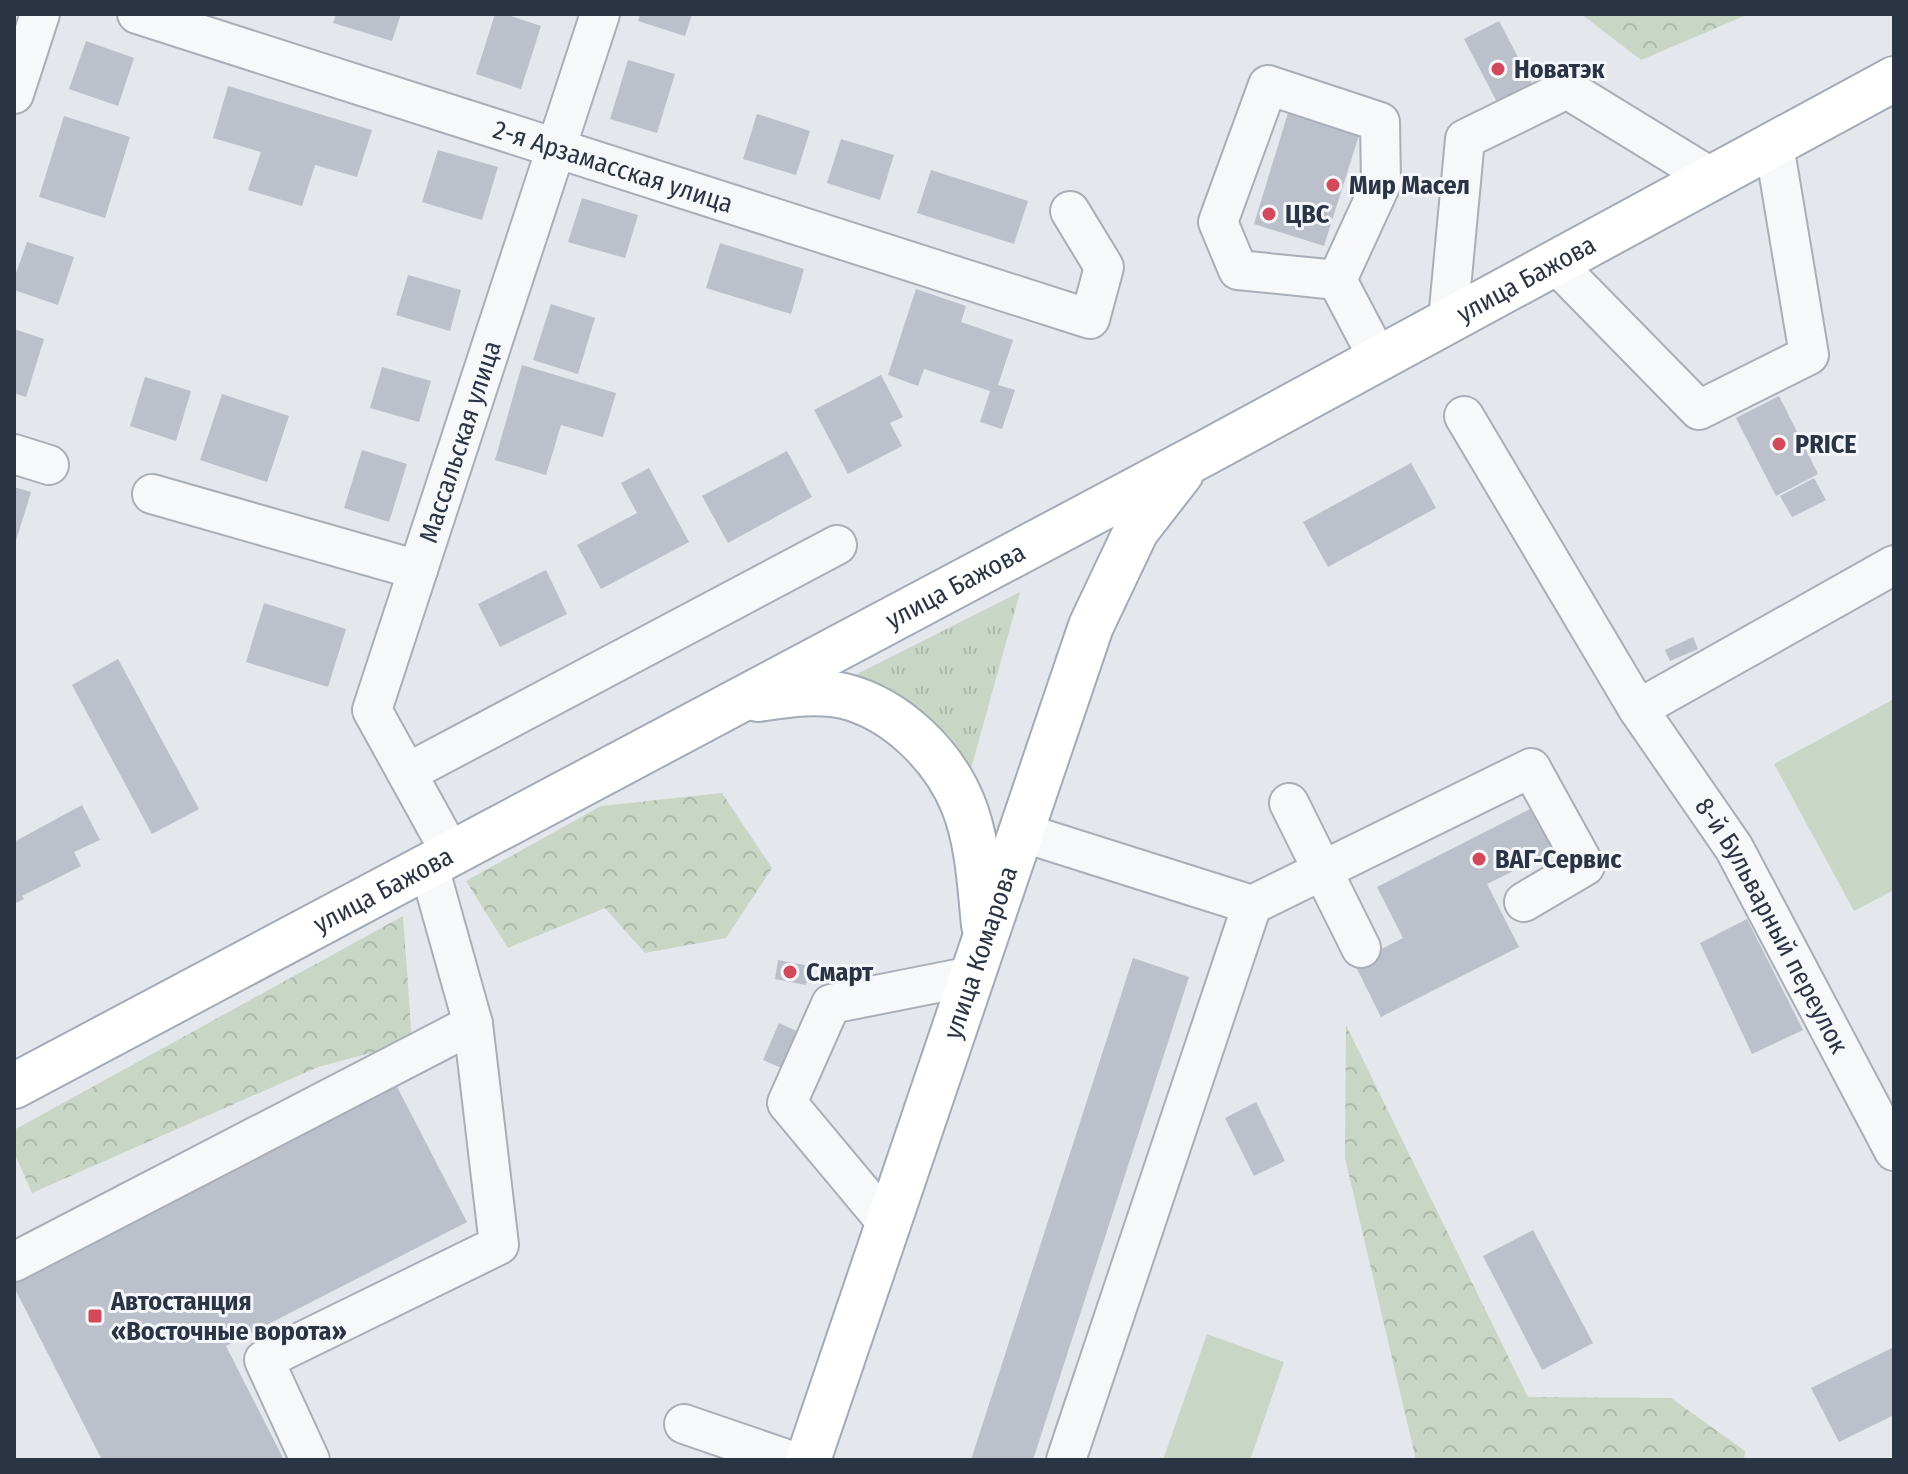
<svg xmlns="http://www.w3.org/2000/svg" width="1908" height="1474" font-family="'Fira Sans Condensed',sans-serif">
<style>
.grass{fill:url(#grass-tufts)}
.forest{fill:url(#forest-crowns)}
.pitch{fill:#c9d6c5}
.building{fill:#bbc0ca}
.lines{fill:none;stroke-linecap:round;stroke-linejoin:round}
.minor-casing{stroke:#a9aeb7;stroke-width:42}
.major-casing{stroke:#a3abb8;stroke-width:48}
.minor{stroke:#f7f8fa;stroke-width:38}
.major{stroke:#fff;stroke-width:44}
.poi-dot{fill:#d1495b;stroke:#f4f6f9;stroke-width:3}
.labels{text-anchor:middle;stroke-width:6;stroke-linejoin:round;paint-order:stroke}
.poi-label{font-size:26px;font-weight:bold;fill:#2b3445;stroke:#f4f6f9;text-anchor:start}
.street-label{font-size:26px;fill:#2b3445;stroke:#f4f6f9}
</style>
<defs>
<pattern id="grass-tufts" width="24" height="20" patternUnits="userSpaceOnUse" patternTransform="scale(2)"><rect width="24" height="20" fill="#c9d6c5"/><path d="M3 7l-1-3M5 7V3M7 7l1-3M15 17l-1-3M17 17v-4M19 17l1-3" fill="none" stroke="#adb8ab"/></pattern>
<pattern id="forest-crowns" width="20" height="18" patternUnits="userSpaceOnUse" patternTransform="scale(2)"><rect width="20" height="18" fill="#c9d6c5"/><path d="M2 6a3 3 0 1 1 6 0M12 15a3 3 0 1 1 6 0" fill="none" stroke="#adb8ab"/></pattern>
</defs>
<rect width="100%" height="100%" fill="#e4e7ec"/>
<polygon class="grass" points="1020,592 969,776 849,678"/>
<g class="forest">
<polygon points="1581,14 1749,14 1641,60"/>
<polygon points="722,793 772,868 726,938 645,953 605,908 508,948 466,881 601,806"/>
<polygon points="403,916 412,1042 318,1067 32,1193 14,1152 14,1130"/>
<polygon points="1346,1025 1528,1397 1671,1398 1745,1451 1744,1460 1416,1460 1345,1158"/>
</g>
<g class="pitch">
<polygon points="1894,699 1894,890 1854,911 1774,764"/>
<polygon points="1207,1334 1284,1362 1250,1460 1163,1460"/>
</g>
<g class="building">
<polygon points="336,14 401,14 392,41 333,23"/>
<polygon points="495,14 505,14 541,26 521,89 476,74"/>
<polygon points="640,14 692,14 685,36 638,21"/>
<polygon points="1499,21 1533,86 1498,104 1464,39"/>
<polygon points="86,41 134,58 118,106 69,89"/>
<polygon points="628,60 675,74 657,133 610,119"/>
<polygon points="228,86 372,130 357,177 315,165 302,206 248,190 261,152 213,138"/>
<polygon points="1291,103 1362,126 1324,246 1254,224"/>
<polygon points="757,114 810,131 796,175 743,159"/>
<polygon points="64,116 130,137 105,218 39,197"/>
<polygon points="841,139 894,155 880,200 827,183"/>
<polygon points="438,150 498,167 482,220 422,202"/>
<polygon points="931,170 1028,201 1014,244 917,213"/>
<polygon points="582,198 638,215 625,258 568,242"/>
<polygon points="27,242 74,257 58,305 14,290 14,279"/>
<polygon points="720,243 804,269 791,314 706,288"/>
<polygon points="408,275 461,290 450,331 396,315"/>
<polygon points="916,289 966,306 961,322 1013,340 998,385 1015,390 1002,429 980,422 990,391 924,369 918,386 888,375"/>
<polygon points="551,304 595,318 578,374 533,360"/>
<polygon points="14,329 44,339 26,397 14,393"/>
<polygon points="522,365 616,393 603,437 561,425 546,475 495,460"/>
<polygon points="382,367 431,381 419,422 370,408"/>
<polygon points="881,375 903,417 890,423 902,446 848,474 814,410"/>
<polygon points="145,377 191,391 176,441 130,426"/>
<polygon points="222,394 289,416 267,482 200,460"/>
<polygon points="1779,396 1818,474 1776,496 1736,418"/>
<polygon points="362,450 407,464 389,522 344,508"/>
<polygon points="787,451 812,497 728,543 702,496"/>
<polygon points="1411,463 1436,508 1328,567 1303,522"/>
<polygon points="649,468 689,542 601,589 577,545 637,513 621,483"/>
<polygon points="1814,478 1826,500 1792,517 1780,496"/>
<polygon points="14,487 31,492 15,544 14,544"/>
<polygon points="546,570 567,614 500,647 478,604"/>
<polygon points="264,603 346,629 328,687 246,662"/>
<polygon points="1693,637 1698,649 1670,661 1665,650"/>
<polygon points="118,659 199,809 152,834 72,685"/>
<polygon points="82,805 100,840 74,852 81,866 22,896 24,899 14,904 14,842"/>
<polygon points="1536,806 1558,849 1487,884 1519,947 1381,1017 1354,963 1403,938 1377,887"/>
<polygon points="1747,919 1803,1030 1752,1054 1700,943"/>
<polygon points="1133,958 1189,977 1033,1460 971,1460"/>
<polygon points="778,960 810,966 806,985 775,979"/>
<polygon points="779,1023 801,1033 786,1070 763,1060"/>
<polygon points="393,1079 467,1222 226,1346 284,1460 102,1460 14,1287 14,1271"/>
<polygon points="1256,1102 1285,1161 1254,1176 1225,1118"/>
<polygon points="1533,1230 1593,1343 1542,1370 1483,1256"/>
<polygon points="1894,1347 1894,1415 1839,1442 1811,1388"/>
</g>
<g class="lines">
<defs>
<g id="minor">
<path id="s1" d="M137 14 1090 319 1104 267 1070 211"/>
<polyline points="14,94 40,14"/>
<polyline points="1555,263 1699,410 1809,355 1774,145"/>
<polyline points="1337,280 1381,184 1380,122 1268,85 1218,222 1238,270 1337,280 1378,358"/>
<polyline points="1448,320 1465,139 1567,89 1712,178"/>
<path id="s2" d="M1464 416 1638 709 1734 848 1894 1151"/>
<polyline points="14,454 49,465"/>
<polyline points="152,494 418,570"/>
<polyline points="1638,709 1894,565"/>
<polyline points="407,773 837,545"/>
<polyline points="1289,803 1361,948"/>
<polyline points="1021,832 1252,905 1531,768 1585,866 1524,902"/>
<path id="s3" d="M452 855 372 710 600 14"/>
<polyline points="888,1224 787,1103 831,1004 972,976"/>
<polyline points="14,1262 473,1024"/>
<polyline points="684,1424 789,1460"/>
<polyline points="310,1460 264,1360 499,1245 473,1024 429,867"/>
<polyline points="1066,1460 1252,905"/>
</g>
<g id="major">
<path d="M758 699C786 695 816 690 844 696 896 709 943 755 963 804 978 841 980 885 984 925"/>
<path id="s4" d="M14 1086 1207 452 1894 79"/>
<path id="s5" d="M808 1460 1091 626 1136 531 1181 473"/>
</g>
</defs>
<use href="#minor" class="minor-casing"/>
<use href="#major" class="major-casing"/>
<use href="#minor" class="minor"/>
<use href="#major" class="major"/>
</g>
<g class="poi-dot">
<circle cx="1498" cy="69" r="8"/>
<circle cx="1333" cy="185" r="8"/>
<circle cx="1269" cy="214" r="8"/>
<circle cx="1779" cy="444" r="8"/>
<circle cx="1479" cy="859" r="8"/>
<circle cx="790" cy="972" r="8"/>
<rect x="87" y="1308" width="16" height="16" rx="4"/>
</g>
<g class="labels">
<g class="poi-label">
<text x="1514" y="78">Новатэк</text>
<text x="1349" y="194">Мир Масел</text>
<text x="1285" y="223">ЦВС</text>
<text x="1795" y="453">PRICE</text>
<text x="1495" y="868">ВАГ-Сервис</text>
<text x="806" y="981">Смарт</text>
<text x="111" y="1310">Автостанция<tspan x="111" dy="30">«Восточные ворота»</tspan></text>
</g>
<g class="street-label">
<text dy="9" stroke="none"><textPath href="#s1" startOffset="500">2-я Арзамасская улица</textPath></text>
<text dy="9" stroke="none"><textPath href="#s4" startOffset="1714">улица Бажова</textPath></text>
<text dy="9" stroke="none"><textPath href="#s3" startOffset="448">Массальская улица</textPath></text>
<text dy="9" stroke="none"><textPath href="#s4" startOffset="1066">улица Бажова</textPath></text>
<text dy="9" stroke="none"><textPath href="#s4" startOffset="418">улица Бажова</textPath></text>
<text dy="9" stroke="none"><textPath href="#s2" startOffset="596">8-й Бульварный переулок</textPath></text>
<text dy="9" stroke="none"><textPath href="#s5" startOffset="536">улица Комарова</textPath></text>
</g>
</g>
<rect width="1908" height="1474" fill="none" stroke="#2b3445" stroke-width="32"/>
</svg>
